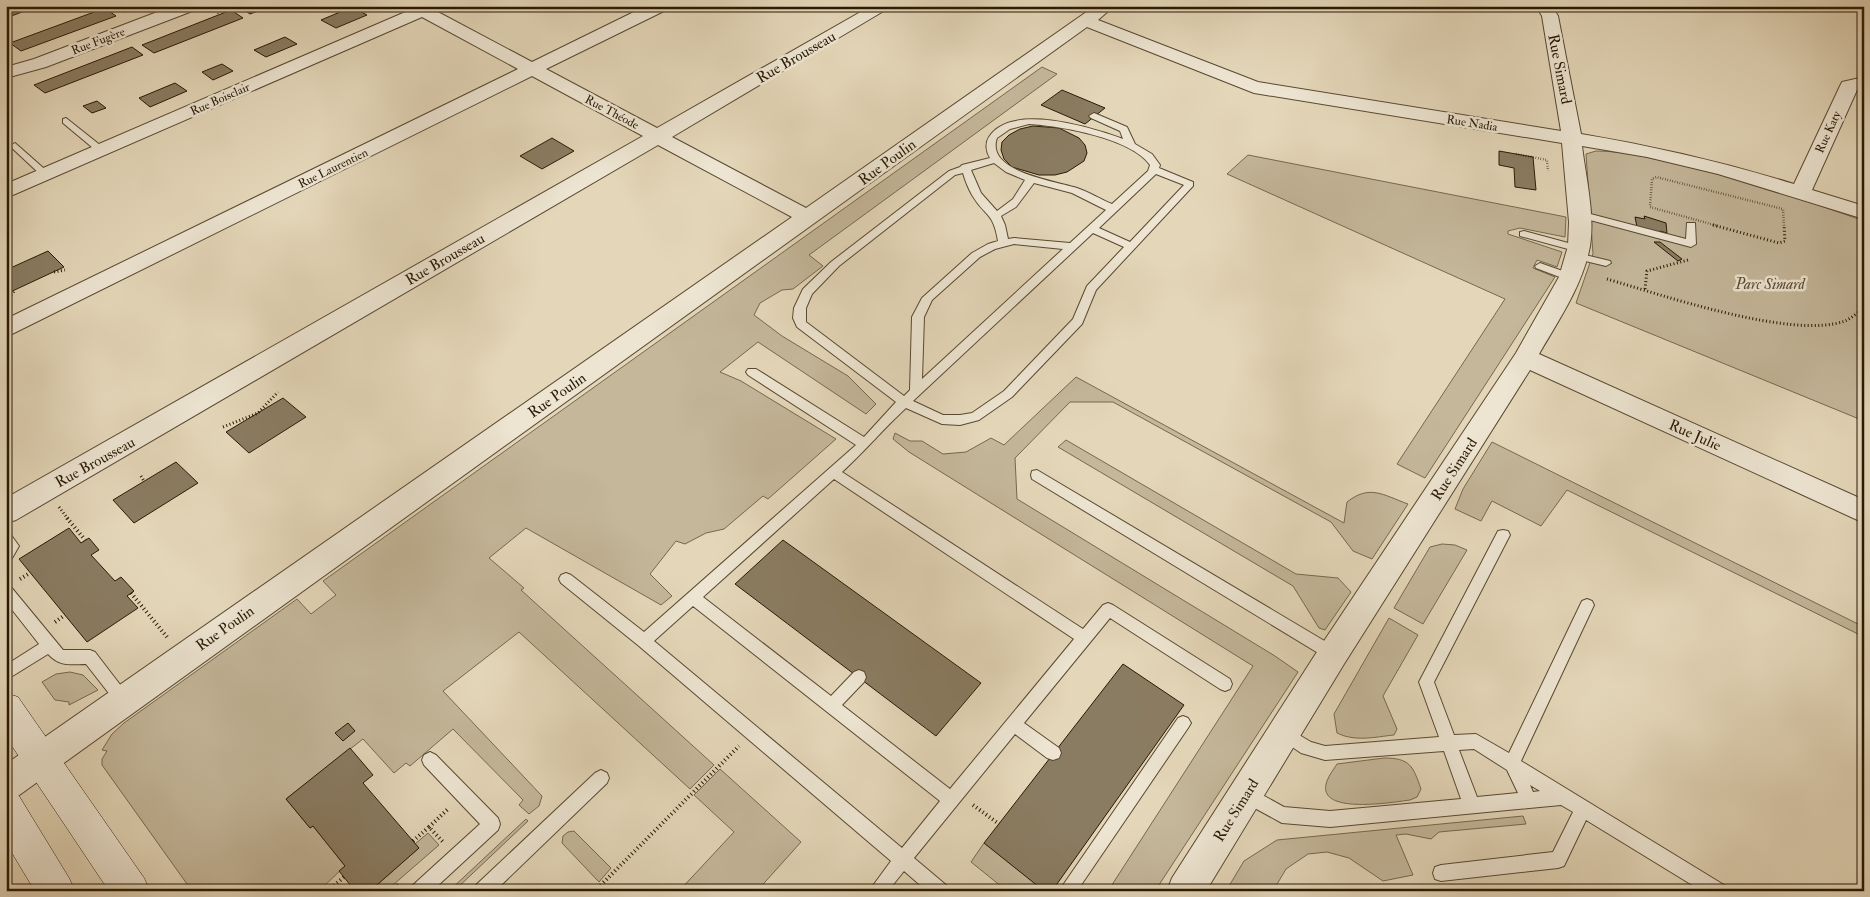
<svg xmlns="http://www.w3.org/2000/svg" width="1870" height="897" font-family="'IM FELL Double Pica',serif">
<style>
.green{fill:#c4b79a;stroke:#76684f}
.building{fill:#8a7c62;stroke:#291904}
.lines{fill:none;stroke-linecap:round;stroke-linejoin:round}
.lane-casing{stroke:#584831;stroke-width:2}
.street-casing{stroke:#584831;stroke-width:2}
.secondary-casing{stroke:#291904;stroke-width:1}
.path-far2{stroke:#291904;stroke-width:2.5;stroke-dasharray:0.5 2;stroke-linecap:butt}
.path-far1{stroke:#291904;stroke-width:3;stroke-dasharray:1 2.5;stroke-linecap:butt}
.path{stroke:#291904;stroke-width:4;stroke-dasharray:1 3;stroke-linecap:butt}
.lane{fill:#ede5d2;fill-rule:evenodd}
.street{fill:#ede5d2;fill-rule:evenodd}
.secondary{fill:#ede5d2;fill-rule:evenodd}
.labels{text-anchor:middle;stroke-width:5;stroke-linejoin:round;paint-order:stroke}
.far-street-label{font-size:12px;fill:#291904;stroke:#ede5d2}
.street-label{font-size:15px;fill:#291904;stroke:#ede5d2}
.park-label{font-size:15px;font-style:italic;fill:#584831;stroke:#ede5d2}
</style>
<rect width="100%" height="100%" fill="#e4d7b9"/>
<filter id="stains"><feTurbulence type="fractalNoise" baseFrequency=".004" numOctaves="4"/><feColorMatrix values="0 0 0 0 .2 0 0 0 0 .09 0 0 0 0 .02 0 0 0 .5 -.17"/></filter>
<radialGradient id="worn" r=".72"><stop offset=".6" stop-color="#630" stop-opacity="0"/><stop offset="1" stop-color="#630" stop-opacity=".3"/></radialGradient>
<g class="green">
<polygon points="1042,67 1057,74 809,255 823,266 793,289 782,290 760,303 754,315 782,336 848,376 876,404 866,414 758,342 720,372 741,381 836,439 768,499 763,496 724,529 706,533 685,544 676,541 650,574 672,596 661,605 526,528 489,558 524,588 521,590 714,765 690,789 519,632 443,691 542,796 539,806 529,814 519,805 523,800 453,729 410,766 406,763 394,773 363,739 286,799 310,828 313,826 345,866 322,888 324,891 192,891 102,765 102,759 107,751 102,750 112,734 124,723 297,599 311,614 336,595 323,581"/>
<path d="M1596 151C1623 151 1652 158 1678 164 1742 179 1802 199 1864 221V421L1576 303 1593 254 1586 154Z"/>
<polygon points="1248,155 1566,217 1565,237 1520,228 1508,231 1508,234 1562,252 1557,267 1537,260 1533,268 1555,277 1425,478 1397,464 1505,299 1227,174"/>
<path d="M1076 377 1344 523 1347 502C1370 484 1383 495 1408 504L1372 559 1353 551 1331 522 1113 402H1070L1015 458 1017 499 1275 656 1298 672 1155 891H1108L1253 666 909 452 893 439 895 433 910 441H922L943 454 966 452 991 438 1004 445Z"/>
<polygon points="1066,440 1296,574 1338,578 1351,592 1325,630 1319,628 1293,586 1058,447"/>
<polygon points="1492,442 1864,627 1864,637 1567,490 1541,526 1492,501 1481,521 1455,509 1463,489"/>
<polygon points="1442,544 1455,545 1467,550 1423,624 1394,608 1430,547"/>
<path d="M1389 618 1418 635 1383 696 1397 729 1394 735C1375 737 1355 742 1337 733L1334 714Z"/>
<polygon points="70,672 83,675 98,690 69,705 69,702 55,700 42,682 56,674"/>
<path d="M1384 758C1410 758 1413 766 1421 789L1417 797 1410 800C1394 802 1314 816 1327 781 1329 775 1334 769 1337 764Z"/>
<polygon points="720,769 801,842 757,891 679,891 734,832 694,795"/>
<polygon points="1523,816 1526,824 1439,832 1431,839 1406,834 1396,835 1413,875 1383,881 1349,858 1327,852 1308,854 1286,869 1273,891 1226,891 1244,861 1277,840"/>
<polygon points="526,819 528,821 454,891 449,891"/>
<polygon points="574,831 611,868 599,882 562,843 563,836 568,832"/>
<polygon points="428,833 439,845 386,891 370,891 419,848 415,844"/>
<polygon points="984,843 1040,887 1037,891 1007,891 971,862"/>
</g>
<g class="building">
<polygon points="6,6 38,6 6,18"/>
<polygon points="116,6 139,6 124,12"/>
<polygon points="238,6 271,6 250,14"/>
<polygon points="352,7 367,15 336,28 321,20"/>
<polygon points="105,8 116,16 21,51 10,43"/>
<polygon points="231,10 243,18 154,53 142,45"/>
<polygon points="285,37 297,44 266,57 254,50"/>
<polygon points="132,47 143,55 45,93 34,85"/>
<polygon points="222,64 233,71 213,80 202,72"/>
<polygon points="175,83 187,91 150,107 139,98"/>
<polygon points="1062,90 1105,108 1085,124 1041,105"/>
<polygon points="97,101 106,108 92,113 83,106"/>
<polygon points="1033,126 1059,128 1079,138 1085,145 1087,153 1084,161 1067,172 1055,175 1039,175 1012,167 1004,159 1001,150 1002,142 1009,135 1020,129"/>
<polygon points="552,138 574,151 542,169 520,156"/>
<polygon points="1499,151 1533,157 1536,190 1515,187 1514,168 1499,165"/>
<polygon points="1644,216 1666,223 1667,233 1660,231 1660,233 1637,227 1635,217 1645,219"/>
<polygon points="1654,242 1660,242 1682,259 1678,261"/>
<polygon points="48,251 64,267 6,294 6,270"/>
<polygon points="283,398 306,417 249,453 226,432"/>
<polygon points="176,462 198,483 134,523 113,500"/>
<polygon points="69,528 81,543 89,538 99,550 91,555 115,581 121,577 134,591 127,596 138,608 87,642 19,559"/>
<polygon points="783,540 981,683 936,736 735,584"/>
<polygon points="1123,664 1184,705 1052,891 1044,891 984,843"/>
<polygon points="348,723 355,731 343,741 335,733"/>
<polygon points="350,748 373,775 363,783 419,848 370,891 355,891 339,871 345,866 313,826 310,828 286,799"/>
</g>
<g class="lines">
<defs>
<g id="lane">
<path d="M1094 113 1127 127 1135 144 1152 154 1160 165 1159 168 1193 182V186L1096 290 1082 324 1012 397 979 420 960 425 942 424 906 408C884 428 865 451 842 472L1083 629 1103 605 1108 603 1113 605 1230 679 1232 684 1230 689 1225 691 1220 689 1110 618 1024 723 1059 748 1061 753 1059 758 1053 760 1047 758 1015 734 914 858 946 885 948 891H927L904 871 888 891H869L891 861 639 646 561 583 559 579 561 575 566 573 571 575 644 632 856 445 748 375 746 372 748 369H756L864 437 896 402 797 327 793 318 794 308 803 289 831 262 949 171 960 167 962 165 990 158C986 152 985 143 989 137 1011 102 1093 128 1123 139L1120 131 1091 118 1089 116ZM1029 124C1061 126 1131 138 1150 165L1148 171 1112 204C1100 199 1089 192 1077 188 1055 181 985 172 997 138L1010 129ZM994 163 1006 172 1025 180 1013 199 997 211 981 193 971 170ZM963 173C965 180 968 188 972 195 985 217 993 211 998 241L988 244 972 253 922 298 912 317 910 390 904 396 806 322V308L812 294 839 266 955 175ZM1156 174 1184 185 1130 242 1099 228ZM1034 183 1072 193 1106 210 1070 243 1014 238 1008 239 1005 225 1001 216 1016 207ZM1093 233 1124 247 1087 286 1073 319 1004 391 972 413 960 415H943L913 401ZM1014 244 1063 249 922 379 924 317 932 300 980 257 995 249ZM834 479 1074 639 950 789 842 705 864 682 866 677 864 672 859 670 854 672 831 696 703 597ZM693 606 940 801 902 848 654 641Z"/>
<polygon points="66,118 105,149 105,153 99,153 63,123 63,119"/>
<polygon points="15,143 49,173 49,177 43,177 12,148 10,146"/>
<polygon points="1579,211 1686,239 1687,223 1695,223 1696,244 1691,247 1575,216 1575,212"/>
<polygon points="1524,231 1583,247 1584,249 1579,252 1520,236 1520,232"/>
<polygon points="1577,253 1610,261 1611,263 1606,266 1573,258 1572,256"/>
<polygon points="1540,263 1574,275 1575,277 1570,281 1536,268 1535,266"/>
<polygon points="1037,470 1338,649 1340,654 1338,659 1333,661 1328,659 1032,479 1031,475 1032,471"/>
<path d="M1503 530 1508 531 1510 535 1434 682 1454 735 1476 734 1509 753 1582 601 1587 599 1592 601 1594 605 1521 761 1724 885 1726 891H1702L1586 820 1564 866 1558 868 1441 881 1435 879 1433 873 1435 867 1441 865 1553 852 1573 812 1561 805 1330 827 1282 823 1240 800 1238 794 1240 788 1246 786 1284 807 1330 811 1461 799 1444 751 1325 760 1301 753 1279 738 1276 733 1279 728 1284 726 1311 742 1325 746 1439 737 1419 682 1498 531ZM1474 749 1507 770 1518 793 1477 797 1459 750ZM1530 785 1540 791 1533 792Z"/>
<polygon points="6,534 11,535 19,546 11,560 6,562"/>
<path d="M6 585 11 587 63 650H90L95 652 128 695 131 700 128 705 123 707 118 705 86 664C70 664 60 667 48 654L6 680V665L39 644 6 602Z"/>
<polygon points="1183,716 1188,718 1191,723 1188,728 1077,891 1059,891 1178,718"/>
<polygon points="430,752 436,755 498,818 500,824 498,830 432,891 411,891 413,885 480,824 424,765 422,760 424,755"/>
<polygon points="601,770 607,773 609,778 607,783 495,891 474,891 476,885 595,773"/>
</g>
<g id="street">
<polygon points="173,6 197,6 195,10 46,67 6,78 6,67 34,59"/>
<path d="M407 6H441L436 11 532 62 646 6H668L666 10 546 69 657 128 871 6H892L672 137 806 208 1095 6H1114L1098 20 1258 82 1561 131 1542 16 1536 6H1552L1558 16 1581 134C1653 146 1723 162 1794 184L1840 86 1842 82 1864 77V88L1857 90 1812 190 1864 206V219L1718 174 1647 157 1582 146C1586 178 1595 215 1590 246 1583 285 1558 321 1539 354L1864 500V523L1530 370 1344 664 1206 891H1167L1172 878 1322 644 1516 353 1559 277 1568 246 1569 222 1562 143 1254 93 1087 27 18 796 6 800V764L792 217 658 145 16 520 6 523V498L643 136 532 76 6 337V319L518 69 422 17 6 198V184L410 10Z"/>
</g>
<g id="secondary">
<polygon points="6,693 18,697 144,878 150,891 109,891 6,737"/>
<polygon points="6,791 19,796 69,878 75,891 35,891 6,843"/>
</g>
</defs>
<use href="#lane" class="lane-casing"/>
<use href="#street" class="street-casing"/>
<use href="#secondary" class="secondary-casing"/>
<g class="path-far2">
<polyline points="218,13 219,15"/>
<polyline points="1516,154 1547,160 1548,171"/>
<polyline points="1718,226 1650,207 1652,179 1656,177 1783,209 1784,226"/>
</g>
<g class="path-far1">
<polyline points="1713,225 1779,243 1785,241 1784,225"/>
<polyline points="54,272 65,270"/>
<path d="M1607 279C1662 295 1793 340 1845 321 1852 318 1858 312 1864 308"/>
<polyline points="1645,289 1647,271 1688,260"/>
<polyline points="9,298 15,290"/>
<polyline points="223,427 258,413 278,392"/>
<polyline points="141,476 144,481"/>
<polyline points="59,507 68,519"/>
</g>
<g class="path">
<polyline points="67,518 85,540"/>
<polyline points="20,579 30,573"/>
<polyline points="131,593 167,637"/>
<polyline points="55,622 65,615"/>
<polyline points="973,805 999,824"/>
<polyline points="429,827 449,808"/>
<polyline points="413,841 429,827 443,842"/>
<polyline points="332,891 330,889 344,877"/>
<polyline points="392,891 399,884"/>
<polyline points="595,891 739,746"/>
</g>
<use href="#lane" class="lane"/>
<use href="#street" class="street"/>
<use href="#secondary" class="secondary"/>
</g>
<g class="labels">
<g class="far-street-label">
<text transform="translate(98 41) rotate(-21)" y="4">Rue Fugère</text>
<text transform="translate(220 99) rotate(-24)" y="4">Rue Boisclair</text>
<text transform="translate(612 112) rotate(28)" y="4">Rue Théode</text>
<text transform="translate(1472 123) rotate(9)" y="4">Rue Nadia</text>
<text transform="translate(1828 132) rotate(-65)" y="4">Rue Katy</text>
<text transform="translate(333 168) rotate(-26)" y="4">Rue Laurentien</text>
</g>
<g class="street-label">
<text transform="translate(796 57) rotate(-30)" y="5">Rue Brousseau</text>
<text transform="translate(1560 69) rotate(79)" y="5">Rue Simard</text>
<text transform="translate(887 162) rotate(-36)" y="5">Rue Poulin</text>
<text transform="translate(445 259) rotate(-30)" y="5">Rue Brousseau</text>
<text transform="translate(557 395) rotate(-35)" y="5">Rue Poulin</text>
<text transform="translate(1695 435) rotate(24)" y="5">Rue Julie</text>
<text transform="translate(95 462) rotate(-29)" y="5">Rue Brousseau</text>
<text transform="translate(1454 469) rotate(-57)" y="5">Rue Simard</text>
<text transform="translate(225 628) rotate(-35)" y="5">Rue Poulin</text>
<text transform="translate(1236 810) rotate(-58)" y="5">Rue Simard</text>
</g>
<g class="park-label">
<text x="1770" y="289">Parc Simard</text>
</g>
</g>
<rect width="1870" height="897" fill="none" stroke="#e4d7b9" stroke-width="25"/>
<rect x="8" y="8" width="1855" height="882" fill="none" stroke="#291904" stroke-width="2.5"/>
<rect x="12" y="12" width="1845" height="872" fill="none" stroke="#291904"/>
<rect width="100%" height="100%" filter="url(#stains)"/>
<rect width="100%" height="100%" fill="url(#worn)"/>
</svg>
